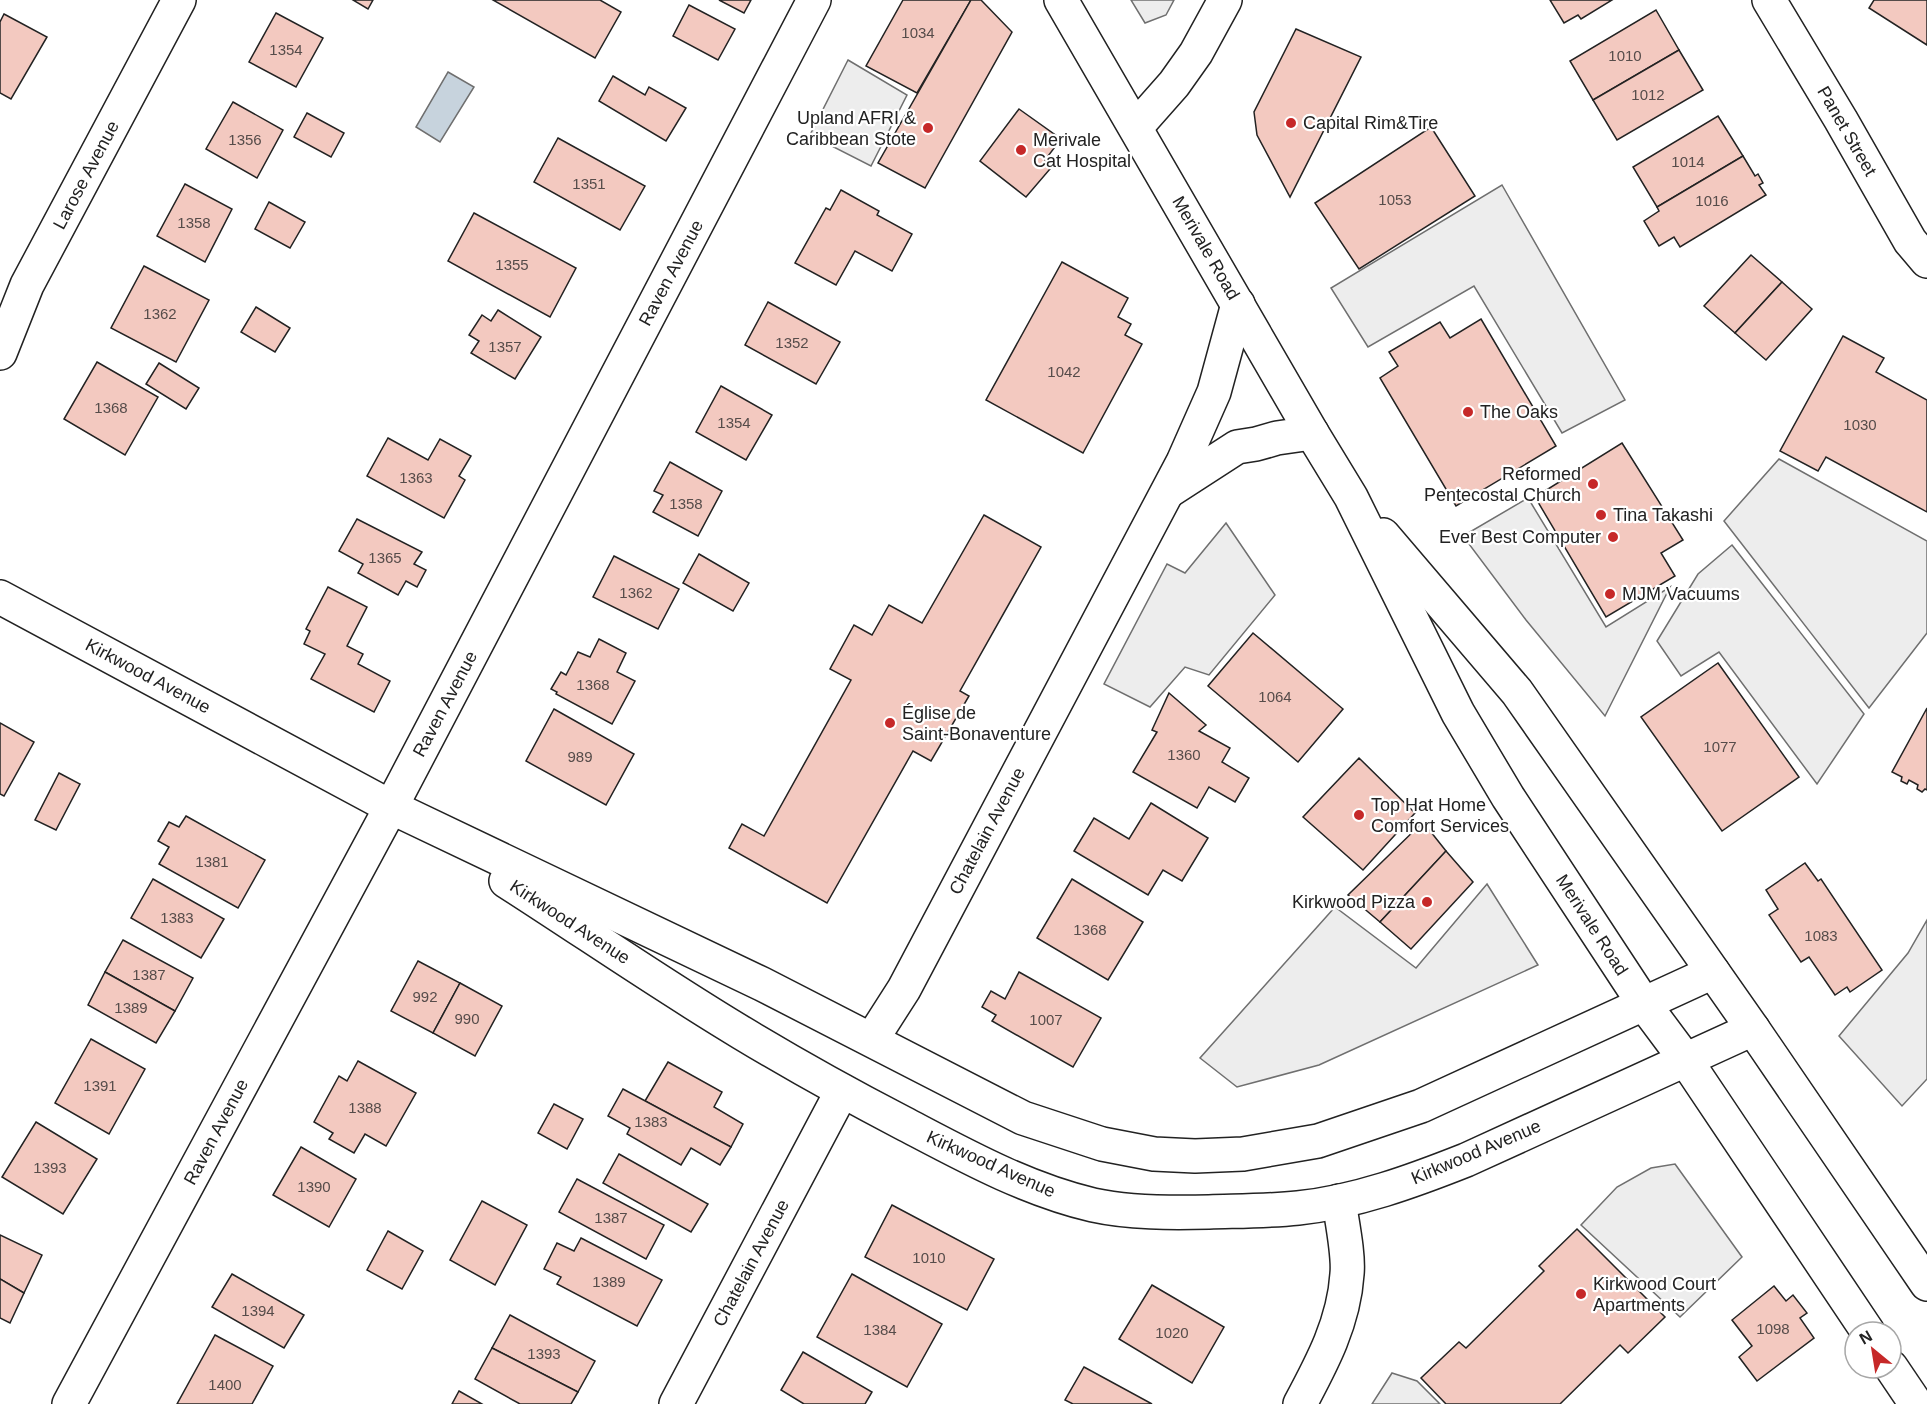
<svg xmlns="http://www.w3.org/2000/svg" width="1927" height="1404" font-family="Helvetica,sans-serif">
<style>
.parking{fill:#ededed;stroke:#6f6f6f;stroke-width:1.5}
.water{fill:#c7d3dd;stroke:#6f6f6f;stroke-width:1.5}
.building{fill:#f3c9c0;stroke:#222;stroke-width:1.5}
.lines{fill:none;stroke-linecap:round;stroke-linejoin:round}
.street-casing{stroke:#222;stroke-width:36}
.secondary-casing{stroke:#222;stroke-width:36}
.street{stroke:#fff;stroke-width:33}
.secondary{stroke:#fff;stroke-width:33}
.poi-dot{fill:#c62828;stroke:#fff;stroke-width:2}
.labels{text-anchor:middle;stroke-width:4.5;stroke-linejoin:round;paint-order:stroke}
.number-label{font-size:15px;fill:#564c4a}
.poi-label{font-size:18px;fill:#222;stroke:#fff;text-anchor:start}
.street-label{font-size:18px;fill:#222;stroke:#fff}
</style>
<rect width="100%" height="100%" fill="#fff"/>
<g class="parking">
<polygon points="1131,0 1174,0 1166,15 1145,23"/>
<polygon points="848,60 907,95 871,166 810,135"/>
<polygon points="1502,185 1625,400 1562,433 1474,286 1368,347 1331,288"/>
<polygon points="1779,459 1927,541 1927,633 1869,708 1724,521"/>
<polygon points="1528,498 1606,627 1670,587 1605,716 1526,620 1463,536"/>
<polygon points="1226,523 1275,595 1209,675 1185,667 1150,707 1104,684 1167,564 1185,573"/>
<polygon points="1732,545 1864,714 1817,784 1719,652 1681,676 1657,641 1698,574"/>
<polygon points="1487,884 1538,965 1319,1065 1237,1087 1200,1058 1335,907 1416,968"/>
<polygon points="1927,920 1927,1079 1902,1106 1839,1036 1908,953"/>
<polygon points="1675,1164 1742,1257 1680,1317 1581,1225 1617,1187 1651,1168"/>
<polygon points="1392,1373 1417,1381 1440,1404 1372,1404"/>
</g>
<polygon class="water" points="448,72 474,87 440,142 416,127"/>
<g class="building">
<polygon points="353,0 373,0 368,9"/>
<polygon points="493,0 600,0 621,12 595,58"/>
<polygon points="719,0 751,0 744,13"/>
<polygon points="903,0 971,0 917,93 866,66"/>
<polygon points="971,0 981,0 1012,32 925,188 878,163"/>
<polygon points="1550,0 1612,0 1581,19 1578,15 1564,23"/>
<polygon points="1874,0 1927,0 1927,45 1869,8"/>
<polygon points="689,5 735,29 718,60 673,36"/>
<polygon points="1656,10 1679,50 1593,100 1570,61"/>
<polygon points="276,13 323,38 296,87 249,62"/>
<polygon points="4,14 47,37 11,99 0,93 0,22"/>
<polygon points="1296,29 1361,57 1290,197 1257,135 1254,112"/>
<polygon points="1679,50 1703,90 1617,140 1593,100"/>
<polygon points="613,76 645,95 649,87 686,108 666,141 599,101"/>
<polygon points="233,102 283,130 257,178 206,149"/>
<polygon points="1019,109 1061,139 1045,160 1050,169 1026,197 980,161"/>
<polygon points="307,113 344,133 331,157 294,137"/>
<polygon points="1718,116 1743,156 1657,207 1633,167"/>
<polygon points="1431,127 1475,196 1359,269 1315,203"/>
<polygon points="558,138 645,186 620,230 534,182"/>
<polygon points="1743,156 1755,176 1758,174 1763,183 1759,185 1766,195 1680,247 1674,237 1659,246 1644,221 1659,211 1657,207"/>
<polygon points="185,184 232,209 205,262 157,236"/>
<polygon points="841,190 879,211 877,215 912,234 892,271 855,251 836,285 795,263 826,208 830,210"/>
<polygon points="269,202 305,222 290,248 255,229"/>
<polygon points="474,213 576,268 550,317 448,261"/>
<polygon points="1751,255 1782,282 1735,333 1704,306"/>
<polygon points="1062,262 1128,298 1118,317 1131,324 1125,335 1142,344 1083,453 986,400"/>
<polygon points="144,266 209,300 176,362 111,328"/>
<polygon points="1782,282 1812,309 1766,360 1735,333"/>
<polygon points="768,302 840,342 816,384 745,345"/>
<polygon points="256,307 290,328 275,352 241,332"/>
<polygon points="498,310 541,337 515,379 471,353 479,341 469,335 482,315 491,321"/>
<polygon points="1481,319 1556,446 1456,506 1380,378 1398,366 1389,352 1440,322 1450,338"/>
<polygon points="1843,336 1884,358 1876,372 1927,400 1927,512 1826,457 1818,471 1780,451"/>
<polygon points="97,362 158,397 125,455 64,419"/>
<polygon points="159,363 199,388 186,409 146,384"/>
<polygon points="721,386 772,415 746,460 696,432"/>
<polygon points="388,438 428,460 440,439 471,456 459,476 465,480 444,518 367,476"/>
<polygon points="1622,443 1683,540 1661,553 1675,576 1606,617 1535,497"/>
<polygon points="670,462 722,491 698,536 653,512 663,495 654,491"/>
<polygon points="984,515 1041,547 960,691 969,696 931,761 913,751 827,903 729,848 742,824 764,836 851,680 830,669 854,625 872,635 889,605 922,623"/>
<polygon points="357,519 422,552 414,564 426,570 417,587 406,581 398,595 358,573 363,564 339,551"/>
<polygon points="699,554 749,583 733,611 683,583"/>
<polygon points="614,556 679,589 658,629 593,597"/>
<polygon points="328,587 367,607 347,646 363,654 358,664 390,681 374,712 311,679 325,654 304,644 310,631 306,629"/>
<polygon points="1253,633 1343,709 1298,762 1208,686"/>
<polygon points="599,639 626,653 617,672 635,681 612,724 556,694 557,692 551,689 561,672 566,675 578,652 590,657"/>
<polygon points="1718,663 1799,777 1722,831 1641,717"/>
<polygon points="1169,693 1206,725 1199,731 1230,748 1222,762 1249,778 1235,802 1209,787 1197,808 1133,772 1157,732 1152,730"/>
<polygon points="1927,708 1927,790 1925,789 1922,792 1917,789 1918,785 1909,780 1907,784 1901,781 1902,777 1892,772"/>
<polygon points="554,709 634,754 606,805 526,761"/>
<polygon points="0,723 34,742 4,796 0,794"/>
<polygon points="1359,758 1415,813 1363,870 1303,817"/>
<polygon points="59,773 80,784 56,830 35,820"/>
<polygon points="1151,803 1208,838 1182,881 1163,870 1148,895 1074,851 1094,818 1129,839"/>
<polygon points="186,816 265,860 238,908 159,864 169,847 158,841 169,822 179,827"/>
<polygon points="1423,822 1446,851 1380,922 1348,895"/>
<polygon points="1446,851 1473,882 1411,949 1380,922"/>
<polygon points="1805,863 1818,881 1821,879 1882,970 1850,992 1847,987 1835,995 1809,957 1801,962 1769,915 1778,909 1766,890"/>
<polygon points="153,879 224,919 201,958 131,918"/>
<polygon points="1072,879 1143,922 1108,980 1037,938"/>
<polygon points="123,940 193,978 175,1011 105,972"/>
<polygon points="418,961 460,983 433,1033 391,1011"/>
<polygon points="105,972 175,1011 156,1043 88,1005"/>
<polygon points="1019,972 1101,1018 1073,1067 992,1021 996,1015 982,1007 991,991 1005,999"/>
<polygon points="460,983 502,1006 475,1056 433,1033"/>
<polygon points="91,1039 145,1069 109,1134 55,1103"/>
<polygon points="358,1061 416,1093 386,1146 365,1134 354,1153 329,1139 333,1133 314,1122 339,1076 347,1081"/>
<polygon points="668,1062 722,1092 714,1107 743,1124 731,1147 645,1101"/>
<polygon points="623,1089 731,1147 720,1165 691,1148 681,1165 627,1134 630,1128 608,1116"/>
<polygon points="554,1104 583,1119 567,1149 538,1133"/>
<polygon points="36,1122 97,1159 63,1214 2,1177"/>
<polygon points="301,1147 356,1179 329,1227 273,1195"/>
<polygon points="619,1154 708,1204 691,1232 603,1183"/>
<polygon points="577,1179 664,1225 646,1259 559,1212"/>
<polygon points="482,1201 527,1225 495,1285 450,1260"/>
<polygon points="892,1205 994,1259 967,1310 865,1257"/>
<polygon points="1577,1229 1665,1317 1628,1353 1620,1345 1560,1404 1446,1404 1421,1378 1459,1342 1466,1348 1544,1271 1539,1266"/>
<polygon points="388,1231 423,1251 402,1289 367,1270"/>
<polygon points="0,1235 42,1255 24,1293 0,1279"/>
<polygon points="581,1238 662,1280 637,1326 557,1284 561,1277 544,1269 557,1243 574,1251"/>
<polygon points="232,1274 304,1315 284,1348 212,1307"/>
<polygon points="852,1274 942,1324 907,1387 817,1337"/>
<polygon points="0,1279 24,1293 10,1323 0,1318"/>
<polygon points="1152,1285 1224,1327 1192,1383 1119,1339"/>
<polygon points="1774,1286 1786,1301 1793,1295 1807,1313 1800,1318 1814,1338 1757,1381 1739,1357 1752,1346 1732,1320"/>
<polygon points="510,1315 595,1361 578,1392 492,1348"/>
<polygon points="215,1335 273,1366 252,1404 177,1404"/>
<polygon points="492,1348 578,1392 571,1404 520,1404 475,1379"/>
<polygon points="803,1352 872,1392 865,1404 804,1404 781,1390"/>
<polygon points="1084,1367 1152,1404 1073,1404 1065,1400"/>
<polygon points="459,1391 482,1404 452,1404"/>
</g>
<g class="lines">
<defs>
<g id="street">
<polyline points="1769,0 1841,120 1910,241 1927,261"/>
<polyline points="0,353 27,285 179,0"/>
<polyline points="1169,491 1237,447 1256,444 1277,438 1312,433"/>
<polyline points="872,1039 904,989 1183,462 1214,392 1238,304"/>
<polyline points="69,1404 391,807 814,0"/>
<polyline points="676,1404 842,1091"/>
<path d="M1300 1404C1322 1363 1344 1322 1347 1274 1349 1255 1342 1222 1339 1201"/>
</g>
<g id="secondary">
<polyline points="1061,0 1312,433 1351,497 1458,713 1508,797 1644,1004 1685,1059 1868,1332"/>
<polyline points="1136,127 1174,84 1196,53 1225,0"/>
<polyline points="1383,535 1517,692 1753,1029 1927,1284"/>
<polyline points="0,597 391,807 762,984 1023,1118 1102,1144 1154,1154 1195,1156 1243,1154 1318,1141 1421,1106 1713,972"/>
<path d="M506 881C584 931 662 985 742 1033 795 1065 849 1095 903 1123 964 1155 1025 1189 1093 1205 1129 1213 1171 1213 1209 1212 1238 1211 1269 1211 1298 1208 1356 1202 1413 1181 1466 1160L1753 1029"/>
<polyline points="1891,1367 1916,1404"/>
</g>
</defs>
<use href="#street" class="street-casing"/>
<use href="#secondary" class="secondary-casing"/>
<use href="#street" class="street"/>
<use href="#secondary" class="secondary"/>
</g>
<g class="poi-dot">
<circle cx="1291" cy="123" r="6"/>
<circle cx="928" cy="128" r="6"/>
<circle cx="1021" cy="150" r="6"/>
<circle cx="1468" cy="412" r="6"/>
<circle cx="1593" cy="484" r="6"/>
<circle cx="1601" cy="515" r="6"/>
<circle cx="1613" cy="537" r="6"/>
<circle cx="1610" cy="594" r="6"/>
<circle cx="890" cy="723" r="6"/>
<circle cx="1359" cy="815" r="6"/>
<circle cx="1427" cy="902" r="6"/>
<circle cx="1581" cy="1294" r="6"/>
</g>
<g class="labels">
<g class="number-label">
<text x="918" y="38">1034</text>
<text x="286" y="55">1354</text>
<text x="1625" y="61">1010</text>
<text x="1648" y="100">1012</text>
<text x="245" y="145">1356</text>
<text x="1688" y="167">1014</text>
<text x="589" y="189">1351</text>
<text x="1395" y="205">1053</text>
<text x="1712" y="206">1016</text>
<text x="194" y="228">1358</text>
<text x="512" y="270">1355</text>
<text x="160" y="319">1362</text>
<text x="792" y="348">1352</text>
<text x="505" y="352">1357</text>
<text x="1064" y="377">1042</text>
<text x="111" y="413">1368</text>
<text x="734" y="428">1354</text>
<text x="1860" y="430">1030</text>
<text x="416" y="483">1363</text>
<text x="686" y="509">1358</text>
<text x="385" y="563">1365</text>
<text x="636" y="598">1362</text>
<text x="593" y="690">1368</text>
<text x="1275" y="702">1064</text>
<text x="1720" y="752">1077</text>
<text x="1184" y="760">1360</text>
<text x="580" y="762">989</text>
<text x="212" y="867">1381</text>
<text x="177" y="923">1383</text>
<text x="1090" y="935">1368</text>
<text x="1821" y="941">1083</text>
<text x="149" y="980">1387</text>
<text x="425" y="1002">992</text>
<text x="131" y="1013">1389</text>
<text x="467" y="1024">990</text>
<text x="1046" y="1025">1007</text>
<text x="100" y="1091">1391</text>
<text x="365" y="1113">1388</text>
<text x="651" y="1127">1383</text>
<text x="50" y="1173">1393</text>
<text x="314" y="1192">1390</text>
<text x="611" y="1223">1387</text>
<text x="929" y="1263">1010</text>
<text x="609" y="1287">1389</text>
<text x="258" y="1316">1394</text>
<text x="1773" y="1334">1098</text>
<text x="880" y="1335">1384</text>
<text x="1172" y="1338">1020</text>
<text x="544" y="1359">1393</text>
<text x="225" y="1390">1400</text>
</g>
<g class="poi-label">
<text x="916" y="124" text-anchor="end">Upland AFRI &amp;<tspan x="916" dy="21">Caribbean Stote</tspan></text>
<text x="1303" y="129">Capital Rim&amp;Tire</text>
<text x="1033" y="146">Merivale<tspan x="1033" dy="21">Cat Hospital</tspan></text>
<text x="1480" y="418">The Oaks</text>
<text x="1581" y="480" text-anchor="end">Reformed<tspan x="1581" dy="21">Pentecostal Church</tspan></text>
<text x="1613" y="521">Tina Takashi</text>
<text x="1601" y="543" text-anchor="end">Ever Best Computer</text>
<text x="1622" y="600">MJM Vacuums</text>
<text x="902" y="719">Église de<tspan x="902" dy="21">Saint-Bonaventure</tspan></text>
<text x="1371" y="811">Top Hat Home<tspan x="1371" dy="21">Comfort Services</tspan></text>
<text x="1415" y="908" text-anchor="end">Kirkwood Pizza</text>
<text x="1593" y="1290">Kirkwood Court<tspan x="1593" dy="21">Apartments</tspan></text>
</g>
<g class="street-label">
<text transform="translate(1847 131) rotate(60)" y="6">Panet Street</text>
<text transform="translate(86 175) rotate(-62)" y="6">Larose Avenue</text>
<text transform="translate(1206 248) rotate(60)" y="6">Merivale Road</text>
<text transform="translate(671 273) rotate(-62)" y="6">Raven Avenue</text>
<text transform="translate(148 676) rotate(28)" y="6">Kirkwood Avenue</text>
<text transform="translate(445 704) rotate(-62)" y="6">Raven Avenue</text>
<text transform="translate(987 831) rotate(-62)" y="6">Chatelain Avenue</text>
<text transform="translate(570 922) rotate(33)" y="6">Kirkwood Avenue</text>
<text transform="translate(1592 925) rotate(57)" y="6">Merivale Road</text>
<text transform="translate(216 1132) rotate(-62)" y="6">Raven Avenue</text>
<text transform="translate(1476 1152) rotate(-23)" y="6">Kirkwood Avenue</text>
<text transform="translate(991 1164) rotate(24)" y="6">Kirkwood Avenue</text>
<text transform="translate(751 1263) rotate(-62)" y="6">Chatelain Avenue</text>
</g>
</g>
<g transform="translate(1873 1350) rotate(330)"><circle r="28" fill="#ffffff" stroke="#a7a7a7" stroke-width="1.5"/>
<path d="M0-4.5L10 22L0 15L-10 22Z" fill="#c62828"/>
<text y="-9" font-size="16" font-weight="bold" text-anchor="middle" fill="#222222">N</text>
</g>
</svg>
